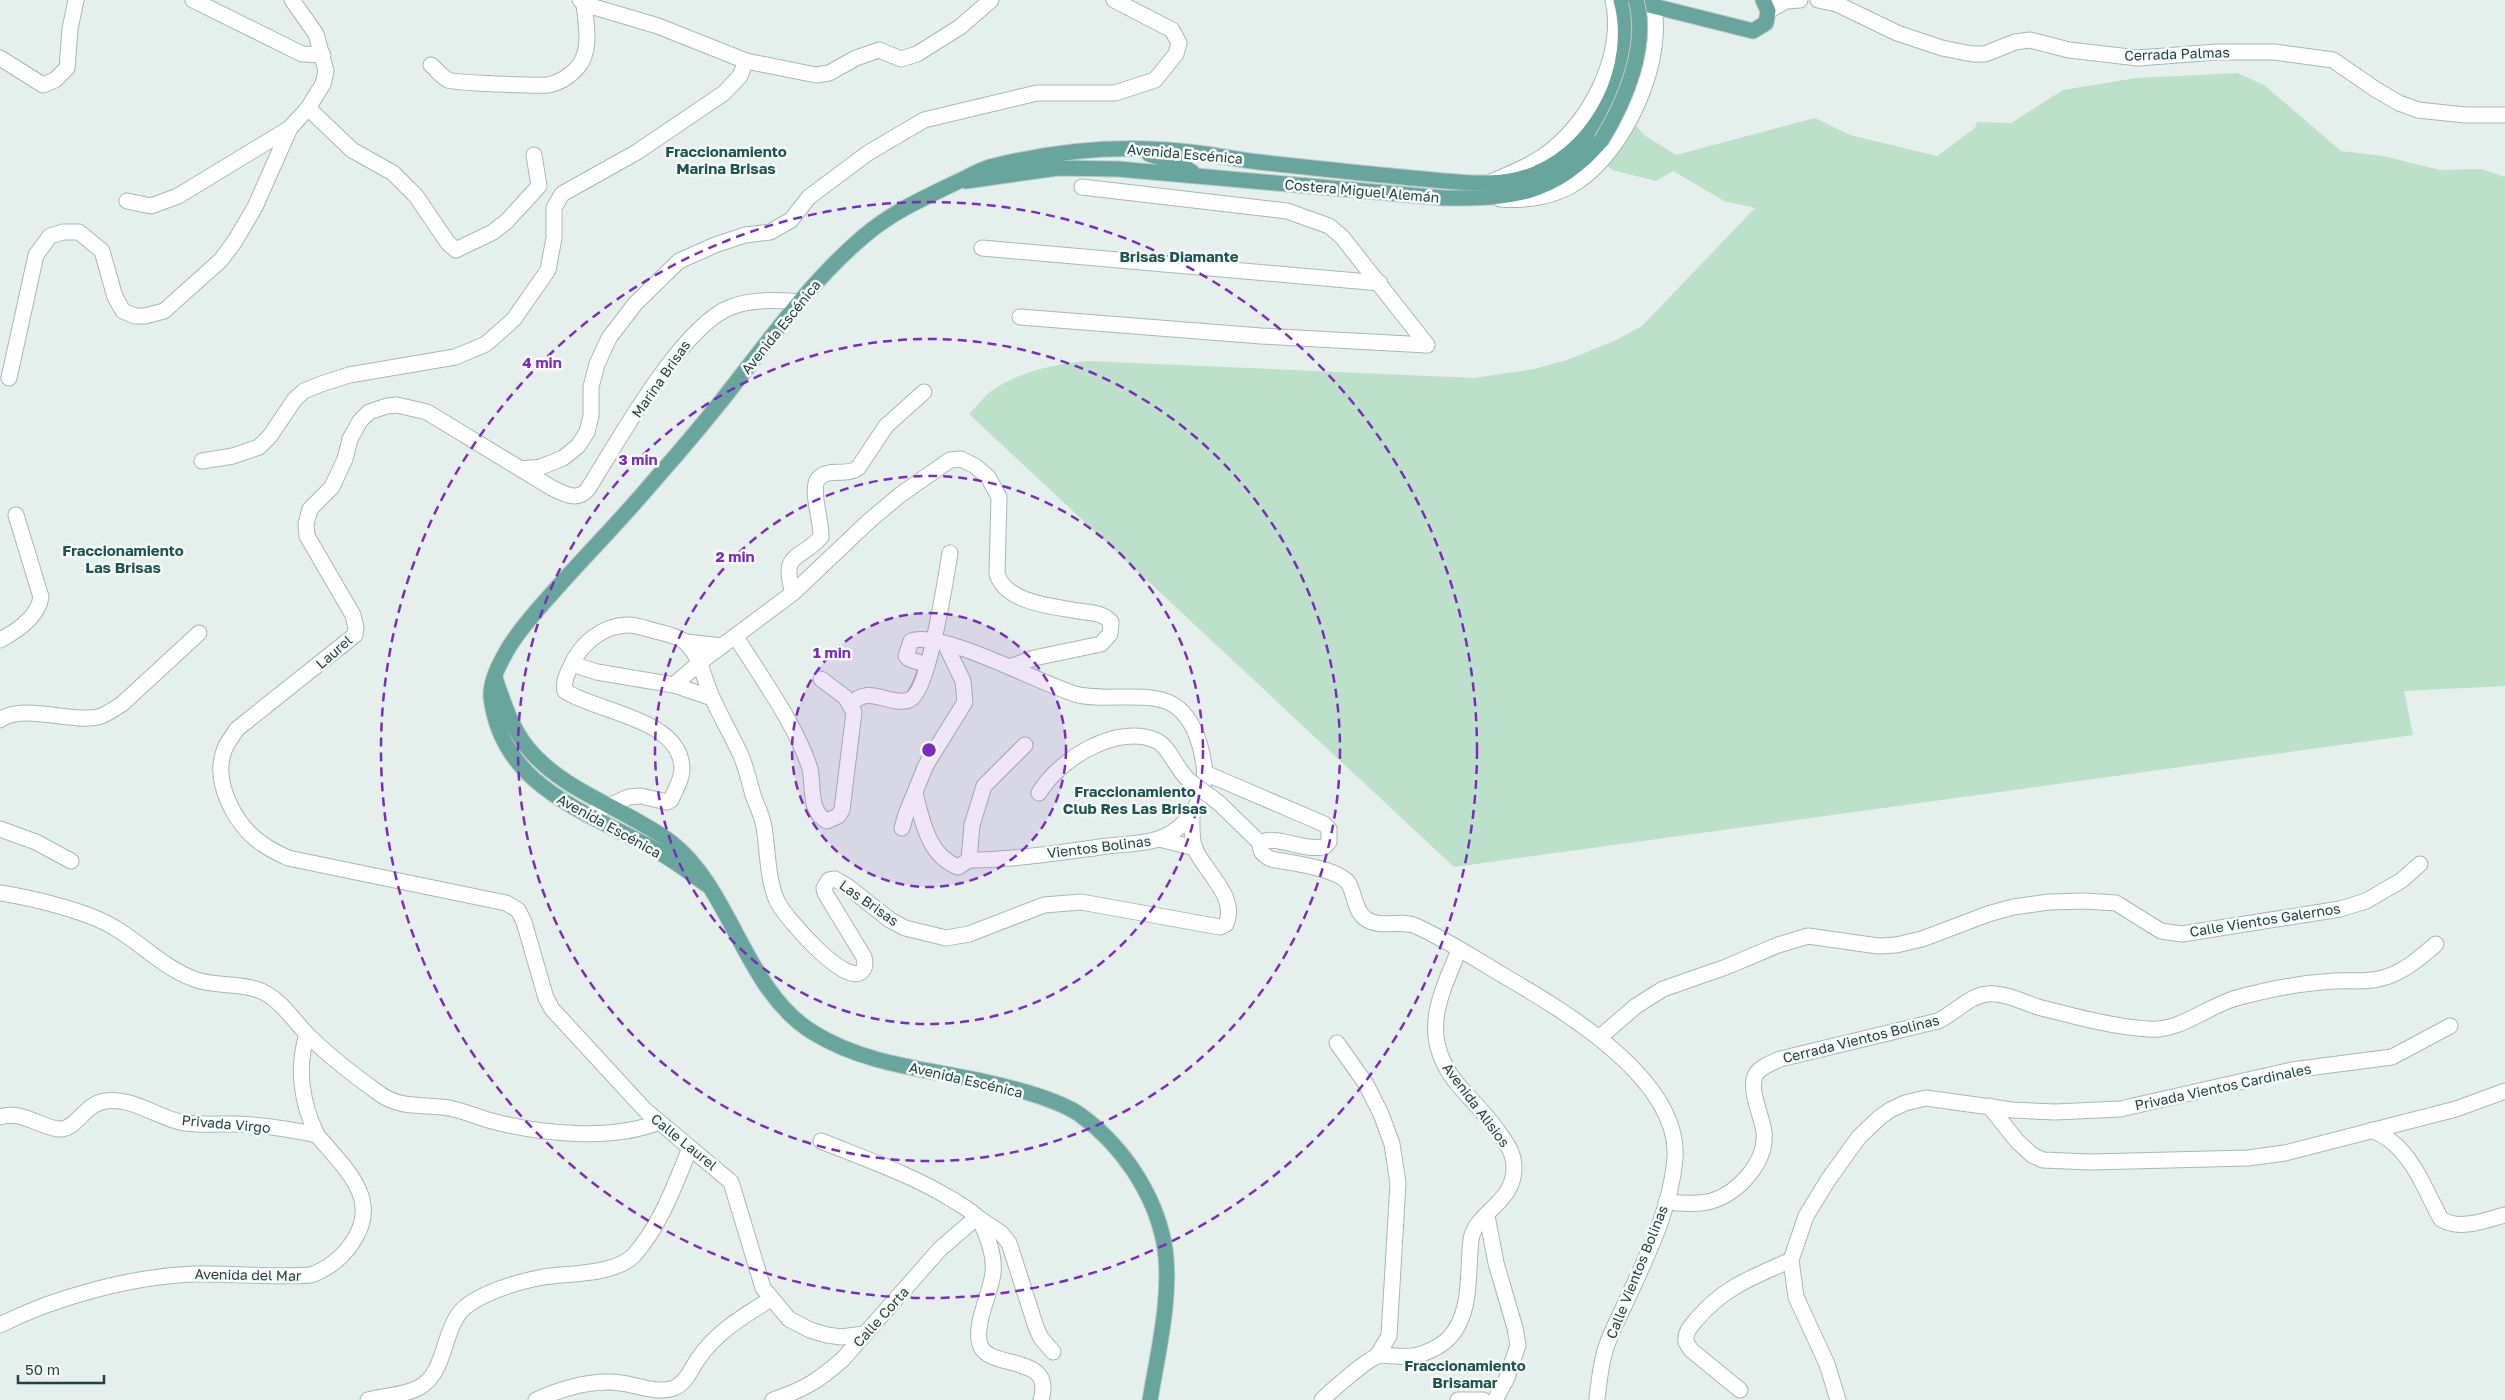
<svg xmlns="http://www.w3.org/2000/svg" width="2505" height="1400" font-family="'Golos Text',sans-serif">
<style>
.green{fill:#bde0ca}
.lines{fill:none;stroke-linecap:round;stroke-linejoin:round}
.minor-casing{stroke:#a7b8b3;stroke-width:17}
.major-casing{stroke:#c1cac9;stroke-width:17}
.minor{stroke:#fff;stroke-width:15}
.major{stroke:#68a69d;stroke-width:15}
.minor-bridge-casing{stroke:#a7b8b3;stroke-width:17;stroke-linecap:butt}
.major-bridge-casing{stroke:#c1cac9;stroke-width:17;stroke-linecap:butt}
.minor-bridge{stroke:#fff;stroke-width:15}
.major-bridge{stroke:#68a69d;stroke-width:15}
.ring{fill:none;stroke:#7b2cbf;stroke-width:2.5;stroke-dasharray:9 6}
.labels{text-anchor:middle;stroke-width:5;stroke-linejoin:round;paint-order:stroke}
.street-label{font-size:14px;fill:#23423d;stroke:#f6fbf9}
.neighbourhood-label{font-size:15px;font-weight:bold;fill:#1d554e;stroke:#f6fbf9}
.centre{fill:#7b2cbf;stroke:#f6fbf9;stroke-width:2.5}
.ring-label{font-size:15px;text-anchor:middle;font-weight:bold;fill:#7b2cbf;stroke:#f6fbf9;stroke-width:5;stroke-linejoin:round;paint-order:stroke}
</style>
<rect width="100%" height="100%" fill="#e5efeb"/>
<path class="green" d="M2237 73 2264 85 2341 151 2383 156 2440 170 2482 169 2505 177V686L2404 691 2413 735 1454 867 969 414C977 406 985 395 994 389 1022 371 1055 364 1088 361L1474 378 1534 369 1567 360 1614 341 1642 326 1755 208 1724 201 1673 171 1656 181 1612 170 1598 155 1625 112 1644 135 1676 155 1815 118 1850 135 1937 156 1975 128 1977 122 2011 123 2063 90 2136 78Z"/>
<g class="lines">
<defs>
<g id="minor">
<polyline points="193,0 302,54 323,55"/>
<polyline points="580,0 584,4 658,26 746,61 816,75 829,73 856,58 879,50 901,59 917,54 960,27 991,0"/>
<polyline points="1818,0 1837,4 1897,33 1942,48 1972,54 1985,54 2015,42 2030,40 2069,50 2138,58 2217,52 2274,52 2333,60 2375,89 2399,103 2418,110 2465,115 2505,115"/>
<polyline points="1768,11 1786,1 1800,0"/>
<polyline points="0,58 43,85 55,80 67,68 70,29 76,0"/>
<path d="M431 65C436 69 442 77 448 80 455 83 538 86 548 85 559 83 570 76 578 67 592 50 586 24 584 4L586 0"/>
<polyline points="308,108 352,150 393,173 416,196 448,243 456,250 493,232 507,221 539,186 534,155"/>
<path d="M1493 181C1510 174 1527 167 1542 157 1588 127 1626 55 1613 0"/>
<polyline points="1082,187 1287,211 1329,226 1342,237 1427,345"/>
<path d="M1500 199C1525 201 1555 197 1577 182 1626 150 1668 57 1652 0"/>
<polyline points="127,201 151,206 178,196 290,128 308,108 323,84 326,71 316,34 292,0"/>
<polyline points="982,248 1380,283"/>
<path d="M799 302C776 300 752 299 731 307 681 326 617 443 588 489 577 502 565 494 552 488L427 412 397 405 387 406 369 412 360 421 350 439 345 459 332 487 310 509 306 524 307 536 353 615 356 628 355 635 237 729C233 735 228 742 225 748 211 782 236 827 264 845 271 850 280 854 288 858L506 903 518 910 524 922 546 998 552 1009 645 1110 731 1182 763 1288 789 1319 810 1330 827 1335 841 1337 864 1334"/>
<polyline points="1020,317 1261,336 1427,345"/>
<polyline points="9,378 36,255 50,236 63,232 79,232 102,251 115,297 123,311 135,316 145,316 164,311 221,260 235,241 255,207 290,128"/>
<polyline points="202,461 233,456 259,447 270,436 295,399 304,391 321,384 349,375 455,357 486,344 514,319 548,270 554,238 554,208 562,194 637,152 724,93 740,76 746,61"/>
<polyline points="521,469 541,467 563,458 578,446 587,432 591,416 591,387 597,364 609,338 635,304 679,261 715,245 745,235 770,232 791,220 809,197 868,153 924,120 1037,93 1115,93 1155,80 1176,54 1179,43 1172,30 1114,0"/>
<path d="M793 593C780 551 800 561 821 537 822 523 810 489 818 479 828 467 846 477 858 468L886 426 924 392"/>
<path d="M736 637C759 674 798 728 810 769 814 786 808 811 827 821L838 816 842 810 854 712 845 697 821 679"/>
<path d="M0 640C17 631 38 617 41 597L16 515"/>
<polyline points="686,642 722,646"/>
<path d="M572 664 597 672 674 685 699 663 793 593 869 521 900 495 950 460 961 459 975 466 988 477 999 497 997 574C1006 603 1052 606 1078 611 1090 613 1102 612 1111 622L1110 634 1101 644 1034 658 1010 667"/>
<path d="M927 665 909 659 906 656 911 641C940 629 1041 684 1075 694 1106 703 1154 688 1178 708 1195 722 1201 745 1204 765 1208 796 1189 827 1161 838 1146 844 1124 844 1108 846 1063 852 1015 860 969 860L972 825 984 786 1025 745"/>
<polyline points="674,685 712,698"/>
<path d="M851 705C868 683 890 707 909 700 929 693 946 576 950 553"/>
<path d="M0 720C21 703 71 723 98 717 106 715 114 709 122 704L199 633"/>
<path d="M1205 773 1324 824 1329 829V842L1324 847C1301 851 1276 834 1260 843 1260 852 1263 855 1271 859 1290 863 1339 868 1349 884 1355 895 1355 912 1366 919 1381 929 1401 919 1416 926 1447 940 1477 960 1506 977 1564 1011 1680 1079 1675 1158 1671 1209 1646 1258 1625 1304 1618 1320 1608 1337 1604 1355 1600 1369 1599 1384 1597 1398"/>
<path d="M915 793C922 820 928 856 958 867L969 860"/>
<path d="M1039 793C1058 760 1118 722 1157 741 1171 748 1176 771 1191 782"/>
<polyline points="1219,803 1260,843"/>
<path d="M587 815 629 797 641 796 667 802 671 800C675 790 683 778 682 767 679 718 596 712 565 691 563 682 567 674 571 666 581 643 603 625 629 625 637 625 647 629 655 631 664 633 680 637 686 643 701 657 704 680 712 697 721 718 733 737 742 758 747 771 750 785 754 798 758 807 762 817 764 827 768 851 767 878 777 901 784 916 846 988 862 971 866 967 865 962 864 957L825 893 824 888 829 880 835 879 847 886 890 920 905 928 946 938 969 934 1044 905 1081 902 1220 927 1226 924C1238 897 1205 872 1195 849 1191 839 1192 824 1192 814"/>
<polyline points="902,828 906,814 926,765 965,702 963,681 945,644"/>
<polyline points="0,829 36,842 71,861"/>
<polyline points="1159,839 1195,848"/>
<path d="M0 893C32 898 88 911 115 928 142 944 164 968 194 979 217 988 245 981 267 994 284 1004 294 1021 307 1034 328 1056 355 1076 380 1094 401 1109 424 1104 449 1108 464 1111 477 1117 492 1121 541 1134 612 1141 659 1122"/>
<polyline points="1600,1037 1636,1006 1663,989 1726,967 1778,945 1808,936 1878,946 1896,945 1922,939 1988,914 2013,907 2049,902 2085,901 2116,903 2161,931 2182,934 2340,909 2366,901 2402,880 2420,864"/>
<polyline points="1337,1043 1366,1084 1381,1114 1392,1144 1398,1183 1389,1336 1377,1356"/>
<polyline points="1989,1106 2017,1141 2032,1155 2043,1160 2091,1162 2248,1158 2285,1153 2456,1109 2505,1091"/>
<path d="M0 1117C21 1110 38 1126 58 1129 76 1131 84 1104 105 1101 135 1097 158 1119 185 1123 201 1125 218 1124 234 1124 262 1125 290 1129 317 1135"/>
<path d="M2372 1130C2379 1133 2386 1137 2392 1142 2415 1160 2427 1194 2441 1219 2459 1231 2486 1220 2505 1215"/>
<path d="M821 1141C866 1159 912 1175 953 1200 961 1205 972 1211 978 1218 987 1233 995 1256 993 1273 991 1293 972 1328 981 1347 993 1370 1055 1354 1041 1400"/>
<path d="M1666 1202C1681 1203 1697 1205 1712 1201 1739 1192 1767 1162 1764 1132 1762 1116 1749 1091 1755 1076 1759 1067 1772 1063 1780 1059L1938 1021C1955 1013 1969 996 1987 994 2003 992 2023 1002 2038 1007 2073 1016 2113 1027 2149 1029 2177 1032 2206 1008 2233 999 2265 990 2301 983 2334 981 2351 980 2369 983 2386 977 2405 971 2421 957 2436 944"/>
<polyline points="1487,1216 1496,1263 1515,1328 1518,1345 1507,1378 1495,1400"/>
<path d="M0 1325C55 1297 133 1276 196 1274 234 1273 273 1278 311 1275 327 1269 342 1258 352 1243 383 1199 344 1168 317 1135 302 1104 296 1068 307 1035"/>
<path d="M1740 1390 1691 1350 1686 1342C1685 1332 1690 1327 1697 1319 1724 1287 1753 1277 1791 1260"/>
<path d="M368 1400C385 1395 404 1396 420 1387 449 1370 441 1323 469 1304 491 1289 518 1282 543 1277 570 1273 615 1275 634 1255 661 1225 675 1184 690 1148"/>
<path d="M536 1400C563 1388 592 1379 621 1383 638 1385 657 1394 674 1388 686 1383 691 1369 698 1359 716 1332 745 1315 771 1299"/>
<path d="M773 1400C805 1389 818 1381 843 1359L940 1249 977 1217 1001 1233 1009 1243 1036 1327 1041 1338 1053 1352"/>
<path d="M1322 1400C1331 1391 1367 1359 1378 1356 1389 1354 1402 1358 1413 1356 1425 1354 1440 1347 1449 1338 1473 1313 1467 1271 1471 1240 1474 1213 1515 1203 1514 1167 1514 1151 1504 1140 1495 1127 1483 1111 1468 1097 1455 1081 1420 1035 1439 998 1459 950"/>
<polyline points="1458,1400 1483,1400"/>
<polyline points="1838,1400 1827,1364 1796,1297 1791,1260 1806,1216 1828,1180 1859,1137 1879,1118 1890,1110 1905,1103 1926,1098 2012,1110 2055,1112 2120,1109 2292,1070 2392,1057 2450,1026"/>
</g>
<g id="major">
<polyline points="1629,0 1753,31 1766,23 1768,11 1763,0"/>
<polyline points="1149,154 1177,163 1192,172"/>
<path d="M966 181 1058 168 1118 169 1444 198C1511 199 1555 195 1601 141"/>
<path d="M495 678C503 701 511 727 527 747 564 793 626 808 672 843 732 890 745 992 814 1033 866 1065 928 1069 986 1082 1013 1088 1056 1099 1079 1114 1121 1144 1154 1192 1164 1243 1173 1291 1158 1352 1150 1400"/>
<path d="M707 885C685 869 663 853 639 841 574 807 501 781 491 697 490 680 501 661 509 647 522 626 539 608 555 590 587 554 621 520 652 483 684 447 715 410 744 372 781 324 818 275 864 236 892 212 924 198 957 182 968 177 979 170 990 167 1049 152 1108 145 1169 150 1199 152 1229 158 1259 162 1310 168 1361 173 1412 178 1452 181 1499 190 1537 173 1600 147 1639 65 1621 0"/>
</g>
</defs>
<use href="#minor" class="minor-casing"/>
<use href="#major" class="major-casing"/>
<use href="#minor" class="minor"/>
<use href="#major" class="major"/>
<defs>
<polyline id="minor-bridge" points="1191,782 1219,803"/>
<path id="major-bridge" d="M1601 141C1625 102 1649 46 1636 0"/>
</defs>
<use href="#minor-bridge" class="minor-bridge-casing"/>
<use href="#major-bridge" class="major-bridge-casing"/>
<use href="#minor-bridge" class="minor-bridge"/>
<use href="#major-bridge" class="major-bridge"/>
</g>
<circle cx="929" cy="750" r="137" fill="#7b2cbf" fill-opacity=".12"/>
<g class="ring">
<circle cx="929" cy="750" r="137"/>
<circle cx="929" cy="750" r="274"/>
<circle cx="929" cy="750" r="411"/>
<circle cx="929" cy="750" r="548"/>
</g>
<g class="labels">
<g class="street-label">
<text transform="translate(2177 54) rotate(-2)" y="5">Cerrada Palmas</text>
<text transform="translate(1185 154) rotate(5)" y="5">Avenida Escénica</text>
<text transform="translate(1362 191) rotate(5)" y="5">Costera Miguel Alemán</text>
<text transform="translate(781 327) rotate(-51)" y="5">Avenida Escénica</text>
<text transform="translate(661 379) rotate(-55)" y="5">Marina Brisas</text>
<text transform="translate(334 652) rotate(-41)" y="5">Laurel</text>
<text transform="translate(609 826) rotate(29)" y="5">Avenida Escénica</text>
<text transform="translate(1099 847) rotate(-7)" y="5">Vientos Bolinas</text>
<text transform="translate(869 903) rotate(35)" y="5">Las Brisas</text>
<text transform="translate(2265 920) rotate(-9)" y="5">Calle Vientos Galernos</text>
<text transform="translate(1861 1039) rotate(-14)" y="5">Cerrada Vientos Bolinas</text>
<text transform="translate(966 1080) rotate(13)" y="5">Avenida Escénica</text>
<text transform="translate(2223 1087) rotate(-12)" y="5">Privada Vientos Cardinales</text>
<text transform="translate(1476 1105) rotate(53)" y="5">Avenida Alisios</text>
<text transform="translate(226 1124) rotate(5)" y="5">Privada Virgo</text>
<text transform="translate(684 1142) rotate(39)" y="5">Calle Laurel</text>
<text transform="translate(1637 1272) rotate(-68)" y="5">Calle Vientos Bolinas</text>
<text transform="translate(248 1275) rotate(1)" y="5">Avenida del Mar</text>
<text transform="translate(881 1317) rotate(-48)" y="5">Calle Corta</text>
</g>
<g class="neighbourhood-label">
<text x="726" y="157">Fraccionamiento<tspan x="726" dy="17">Marina Brisas</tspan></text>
<text x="1179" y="262">Brisas Diamante</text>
<text x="123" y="556">Fraccionamiento<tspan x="123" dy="17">Las Brisas</tspan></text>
<text x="1135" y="797">Fraccionamiento<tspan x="1135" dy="17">Club Res Las Brisas</tspan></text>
<text x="1465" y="1371">Fraccionamiento<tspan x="1465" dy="17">Brisamar</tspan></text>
</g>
</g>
<circle cx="929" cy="750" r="8" class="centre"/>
<g class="ring-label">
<text x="542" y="368">4 min</text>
<text x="638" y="465">3 min</text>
<text x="735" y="562">2 min</text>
<text x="832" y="658">1 min</text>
</g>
<path d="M18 1375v8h86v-8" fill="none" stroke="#23423d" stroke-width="2.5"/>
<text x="25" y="1375" font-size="15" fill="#23423d" stroke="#f6fbf9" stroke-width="4" paint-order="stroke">50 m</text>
</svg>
